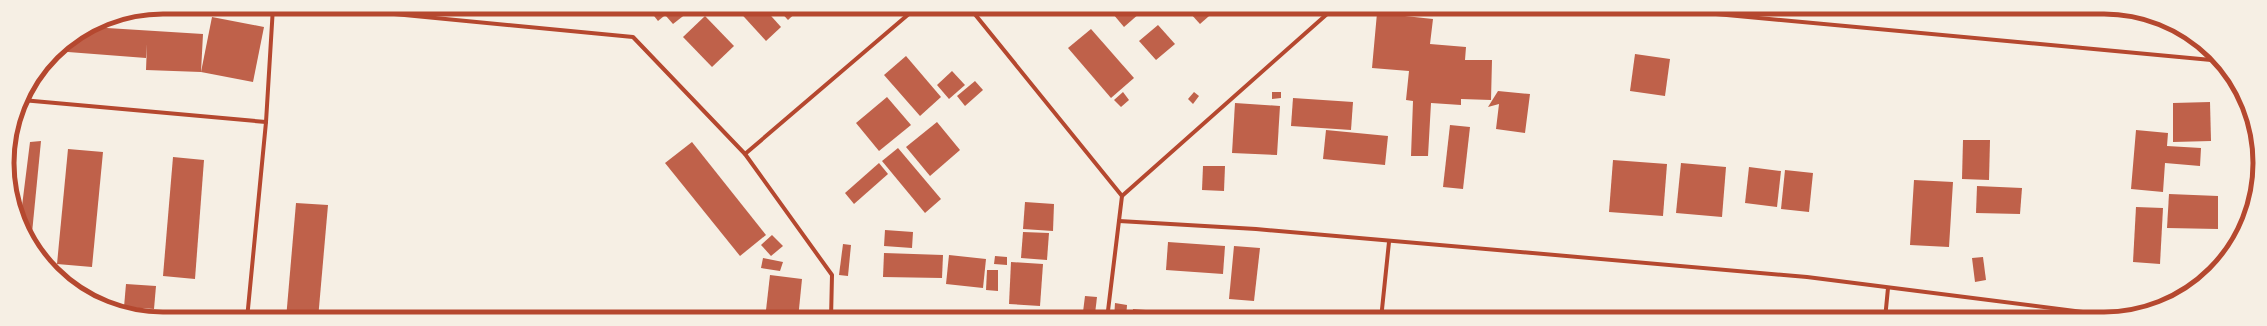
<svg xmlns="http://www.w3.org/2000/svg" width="2267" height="326" font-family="'Fira Sans',sans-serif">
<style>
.building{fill:#bf614a}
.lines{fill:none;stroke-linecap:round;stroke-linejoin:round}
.minor{stroke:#b5482f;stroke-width:4}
.rim{fill:none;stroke:#b5482f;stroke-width:5}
</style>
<rect width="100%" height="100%" fill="#f6efe4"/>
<g class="building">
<polygon points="647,7 675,7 658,21"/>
<polygon points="677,7 682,7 687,13 673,24 666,16"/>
<polygon points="735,7 763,7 781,27 766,41"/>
<polygon points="776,7 802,7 788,20"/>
<polygon points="1121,7 1135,7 1140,13 1124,27 1113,14"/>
<polygon points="1196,7 1215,7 1217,9 1200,24 1190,13"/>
<polygon points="1377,13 1433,19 1430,44 1466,47 1465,60 1492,60 1491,100 1461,99 1461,105 1431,103 1428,156 1411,156 1413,101 1406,100 1409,71 1372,68"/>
<polygon points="705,16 734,46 712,67 683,37"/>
<polygon points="212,17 264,27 253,82 201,72"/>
<polygon points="1158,25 1175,44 1156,60 1139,41"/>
<polygon points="91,27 203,34 201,72 146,70 147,44 146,58 55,51"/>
<polygon points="1091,29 1134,78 1111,98 1068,48"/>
<polygon points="1635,54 1670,59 1665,96 1630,91"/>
<polygon points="906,56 941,97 920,116 884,75"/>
<polygon points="952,71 965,85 949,99 937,85"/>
<polygon points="975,81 983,90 965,106 957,96"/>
<polygon points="1498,91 1530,94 1525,133 1496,129 1499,104 1488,107"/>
<polygon points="1123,92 1129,100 1121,107 1114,100"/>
<polygon points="1194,92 1199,96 1193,104 1188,99"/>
<polygon points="1272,92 1281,92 1281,98 1272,99"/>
<polygon points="887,97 911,125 879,151 856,123"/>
<polygon points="1293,98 1353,102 1351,130 1291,126"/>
<polygon points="2210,102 2211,141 2173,142 2173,103"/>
<polygon points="1235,103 1280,106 1277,155 1232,153"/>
<polygon points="937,122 960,150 930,176 906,147"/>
<polygon points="1450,125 1470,127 1463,189 1443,187"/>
<polygon points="1326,130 1388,136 1385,165 1323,159"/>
<polygon points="2136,130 2168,133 2167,146 2201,148 2200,166 2165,163 2163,192 2131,189"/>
<polygon points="1963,140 1990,140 1989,180 1962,179"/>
<polygon points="41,141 32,233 27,233 20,222 30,142"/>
<polygon points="692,142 766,235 740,256 665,163"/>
<polygon points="898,148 941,199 925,213 882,161"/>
<polygon points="68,149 103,152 92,267 57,264"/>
<polygon points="173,157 204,160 195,279 163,276"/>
<polygon points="1613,160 1667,164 1663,216 1609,212"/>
<polygon points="879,163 888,174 854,204 845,193"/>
<polygon points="1681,163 1726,167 1722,217 1676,213"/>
<polygon points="1203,166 1225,166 1224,191 1202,190"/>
<polygon points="1749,167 1781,171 1777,207 1745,203"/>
<polygon points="1785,170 1813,173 1809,212 1781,209"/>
<polygon points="1914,180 1953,182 1949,247 1910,245"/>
<polygon points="1977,186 2022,188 2020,214 1976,213"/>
<polygon points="2169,194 2218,196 2218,229 2167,228"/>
<polygon points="1025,202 1054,204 1053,231 1023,229"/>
<polygon points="296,203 328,205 318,319 286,319"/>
<polygon points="2136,207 2163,208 2160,264 2133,262"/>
<polygon points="885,230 913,232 912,248 884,246"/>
<polygon points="1023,232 1049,233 1047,260 1021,258"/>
<polygon points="772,235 783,246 771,256 761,245"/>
<polygon points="1168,242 1225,246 1223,274 1166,270"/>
<polygon points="843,244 851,245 848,276 839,275"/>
<polygon points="1234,246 1260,248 1254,301 1229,299"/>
<polygon points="884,253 943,255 942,278 883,277"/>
<polygon points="949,255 986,259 983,288 946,284"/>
<polygon points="995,256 1007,257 1007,265 994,264"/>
<polygon points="1983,257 1986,280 1975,282 1972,258"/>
<polygon points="763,258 783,262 780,271 761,268"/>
<polygon points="1011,262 1043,264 1040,306 1009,304"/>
<polygon points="987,270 998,270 998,291 986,290"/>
<polygon points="770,275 802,279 798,319 765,319"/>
<polygon points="126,284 156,286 154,309 124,307"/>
<polygon points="1085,296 1097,297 1095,314 1083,312"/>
<polygon points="1115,303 1127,305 1126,319 1114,319"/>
<polygon points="1133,309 1184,313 1184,319 1132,319"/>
<polygon points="1190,312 1216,313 1215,319 1189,319"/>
<polygon points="171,316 192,317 192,319 170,319"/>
</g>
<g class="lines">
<g class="minor">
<polyline points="322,7 633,37 745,154 832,275 831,319"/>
<polyline points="969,7 1122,196"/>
<polyline points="1641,7 2222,61"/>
<polyline points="22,100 266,122"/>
<polyline points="745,154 917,7"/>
<polyline points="1119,221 1256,229 1807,277 2122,317"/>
<polyline points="247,319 266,122 273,7"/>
<polyline points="1107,319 1122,196 1335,7"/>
<polyline points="1381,319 1389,242"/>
<polyline points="1885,319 1888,288"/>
</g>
</g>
<path d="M0 0H2267V326H0ZM163 14H2104A149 149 0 0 1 2253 163V163A149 149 0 0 1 2104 312H163A149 149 0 0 1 14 163V163A149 149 0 0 1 163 14Z" fill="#f6efe4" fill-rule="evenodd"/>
<path class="rim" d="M163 14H2104A149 149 0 0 1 2253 163V163A149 149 0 0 1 2104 312H163A149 149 0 0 1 14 163V163A149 149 0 0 1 163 14Z"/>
</svg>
